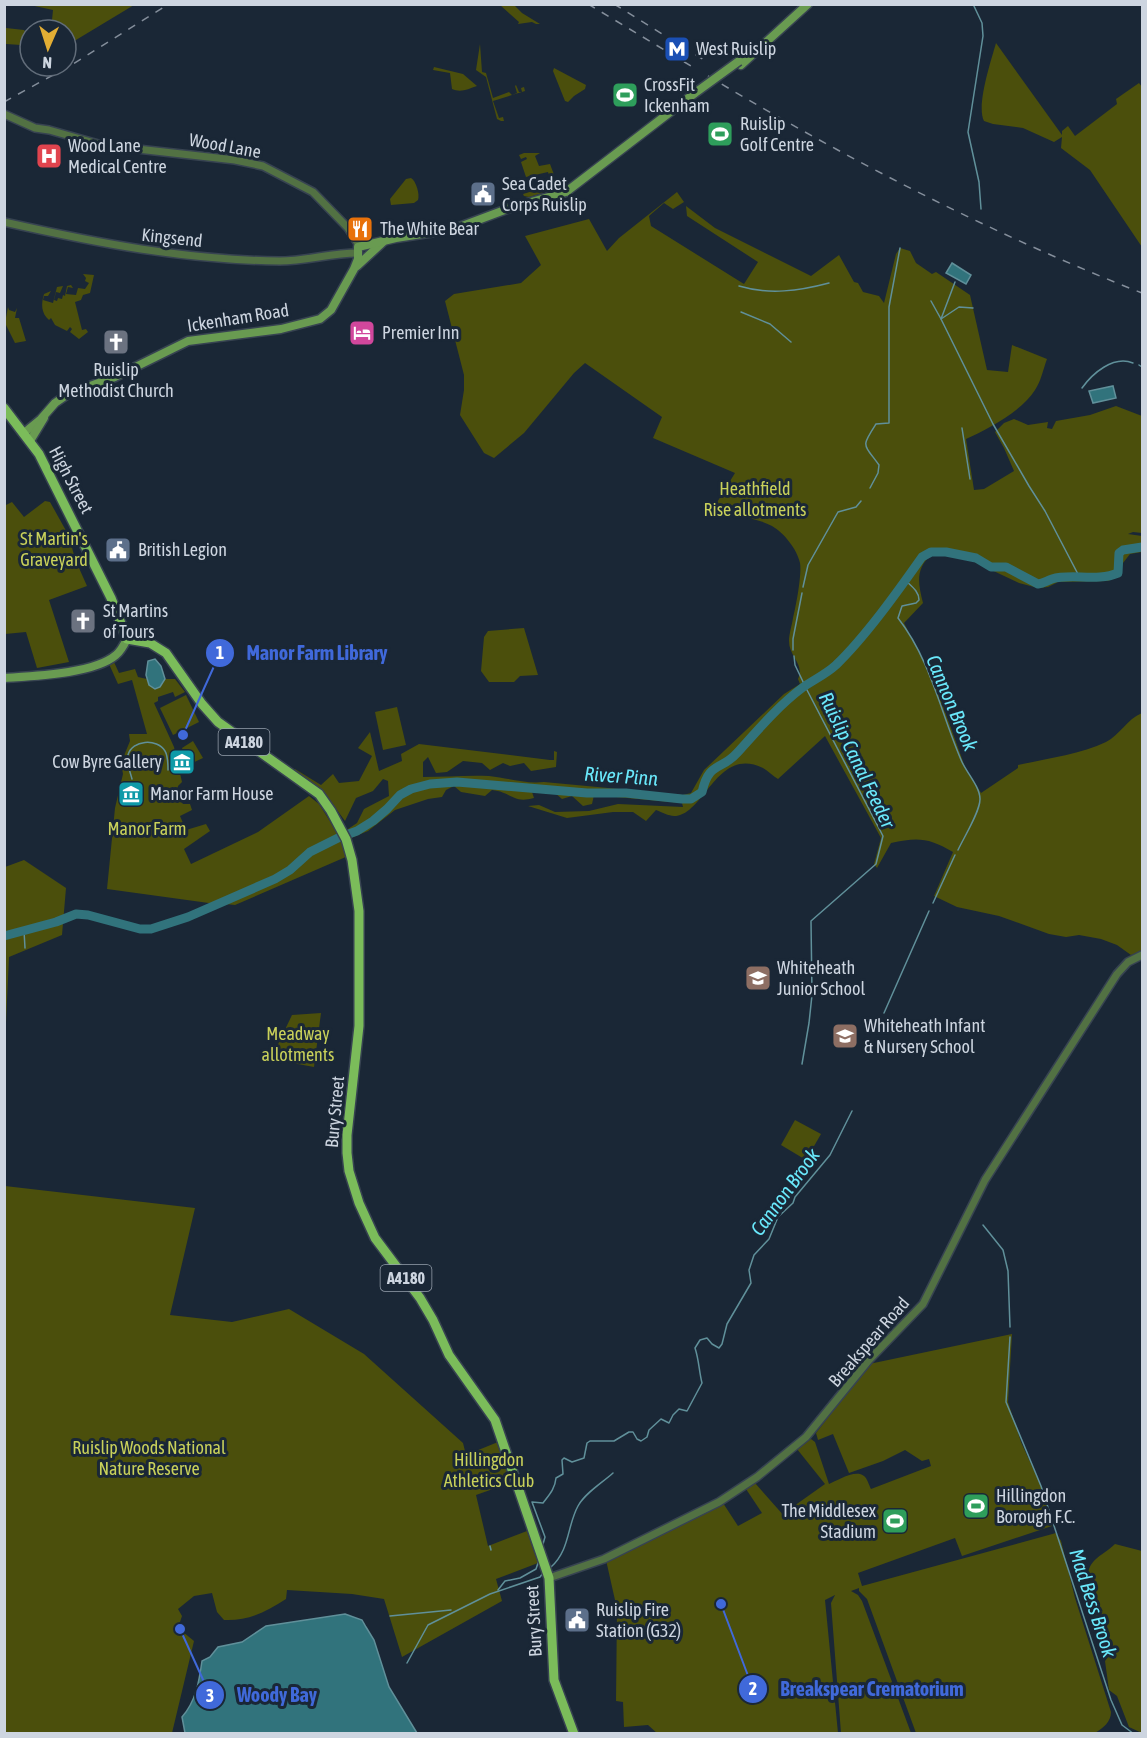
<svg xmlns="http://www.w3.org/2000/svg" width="1147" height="1738" font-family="'Asap Condensed',sans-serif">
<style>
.green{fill:#4b4f0c}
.water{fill:#31737c;stroke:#60909a;stroke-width:1.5}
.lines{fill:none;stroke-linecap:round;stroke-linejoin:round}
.stream{stroke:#60909a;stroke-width:1.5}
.river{stroke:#31737c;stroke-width:9}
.tertiary-casing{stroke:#374351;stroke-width:10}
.secondary-casing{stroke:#374351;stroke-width:11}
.primary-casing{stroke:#374351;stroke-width:12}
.tertiary{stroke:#527143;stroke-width:7}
.secondary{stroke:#699b51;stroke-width:8}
.primary{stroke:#7bbc5a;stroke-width:9}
.rail{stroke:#848e9b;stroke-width:1.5;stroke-dasharray:8 8;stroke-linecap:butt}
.secondary-bridge-casing{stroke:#374351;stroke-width:11;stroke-linecap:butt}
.secondary-bridge{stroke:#699b51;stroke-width:8}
.labels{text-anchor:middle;stroke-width:6;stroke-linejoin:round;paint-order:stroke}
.shield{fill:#1a2736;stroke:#97a1ad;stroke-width:1.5}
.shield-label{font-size:16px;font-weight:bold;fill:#cdd5e0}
.poi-label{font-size:18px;fill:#cdd5e0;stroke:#1a2736;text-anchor:start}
.street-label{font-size:18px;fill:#cdd5e0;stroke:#1a2736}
.park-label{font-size:18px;fill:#c9d15a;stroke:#1a2736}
.water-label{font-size:20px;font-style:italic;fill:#6ae9fc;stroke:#1a2736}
.leader{fill:none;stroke:#4069da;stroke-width:2}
.callout-dot{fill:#4069da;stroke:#1a2736;stroke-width:2}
.mark-label{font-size:18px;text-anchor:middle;font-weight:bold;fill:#fff}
.callout-label{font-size:20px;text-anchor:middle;font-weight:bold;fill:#4069da;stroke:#1a2736;stroke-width:6;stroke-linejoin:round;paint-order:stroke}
</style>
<rect width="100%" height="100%" fill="#1a2736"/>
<g class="green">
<polygon points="30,5 134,5 66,46 66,30 51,30 53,10"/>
<polygon points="500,5 514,5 522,13 540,24 536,24 532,22 518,24 519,22"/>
<polygon points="6,28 24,30 28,35 27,43 21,45 6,44"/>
<path d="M996 43 1062 135V131L1068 126 1075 136 1117 104 1116 99 1139 83 1142 87V247L1090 170 1061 148 1062 137 1054 142 1023 128 993 124 984 121C976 106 991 61 996 43Z"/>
<polygon points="480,44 482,72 486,73 493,98 509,92 512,95 517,93 515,86 516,85 519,92 522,92 521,88 524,87 525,91 493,101 499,118 503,117 504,121 501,121 497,119 486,77 476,70"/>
<path d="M434 67 463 74 477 86C468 89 461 93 452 89L450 73 433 70Z"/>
<polygon points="554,68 586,85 585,89 574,96 568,102 565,101 553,71"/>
<polygon points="524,153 540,153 535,156 539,166 550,164 559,188 529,197 524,196 523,194 546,187 550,178 548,172 526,177 521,162 527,159 526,157 521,159 519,155"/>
<path d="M411 178C416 181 420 194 418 200L414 203 391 205 390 199 406 179Z"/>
<path d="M677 192 684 202 673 209 664 203 649 216 651 226 744 284 758 262 687 216 686 206 715 228 811 276 839 255 854 282 858 283 863 292 879 296 884 303 896 254 900 248 910 251 916 263 932 274 936 272 970 295 987 370 1008 372 1012 345 1047 359C1043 370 1041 381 1035 390 1022 411 988 429 966 439L974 490 984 489 1014 471 1004 448 995 432 1004 423 1014 419 1028 425 1048 422 1047 428 1052 429 1056 421 1090 415 1116 406 1142 416V533L1133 532 1128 534 1142 536V552L1130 554 1123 563 1119 576 1108 581 1058 582 1048 587 1038 588 1019 583 968 559 932 554C915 569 918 583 923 603L904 623 934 681 965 767 981 793 1018 768V765C1045 759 1081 754 1106 742 1120 735 1127 719 1142 713V951L1131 955 1117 945 1101 939 1079 935 1066 937 1049 934 999 916 957 907 934 896 953 852C929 838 918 837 891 843L877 868 874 864 881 838 825 736 778 779C773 776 768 771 763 768 717 745 704 816 674 816 669 816 661 812 656 810L646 821 633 812H613L567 818 528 806 539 805 555 812 589 811 618 804 683 807 682 803 594 795 592 804 583 806 572 796 562 799 555 793 532 792 534 798C512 804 512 792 492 790L485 796 461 792 454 786 446 790 442 797 428 799 395 810 368 831 351 838 348 829 357 823 364 809 389 796 388 781 383 779 373 791 356 798 345 821 323 791 295 775V769L321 785 333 774 339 783 359 781 372 756 358 748 370 732 379 771 402 761 401 754 419 744 550 760H554V751L557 752 556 767 531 771 524 763 510 766 503 763 490 770 482 763 463 761 447 772 436 773 428 757 423 762V777C445 777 467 775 489 776 508 778 525 784 544 782L683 795 691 793 704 770 784 694 800 684 798 679C805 664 789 657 789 641 789 634 792 625 793 618 796 606 802 574 800 563 797 549 784 533 772 526 754 516 736 520 716 504L735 473 653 438 662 417 585 363 574 373 524 433 494 458 484 453 460 415 464 390V375L445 301 454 294 521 283 541 265 525 236 589 219 607 251 619 238Z"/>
<path d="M83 274 94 275 90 293 83 295 81 300 75 302 82 330 86 329 88 332 79 339 70 332 72 329 70 327 67 331 55 325 51 318 49 320C41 313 41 304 44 294L51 291 48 296H44L43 300 53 303 57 287 63 286 60 293 56 292 54 300 57 301 58 298 62 299 63 295 65 296 67 286 71 285 73 288 68 287 66 294 76 295 78 288 85 289 89 283 85 281 86 278Z"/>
<polygon points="8,307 9,310 15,312 17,308 15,318 19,318 26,341 15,343 5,323"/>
<polygon points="45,501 50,502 69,536 75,559 87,586 49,600 69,662 37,668 26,632 5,634 4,506 12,502 24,517"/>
<polygon points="524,628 538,675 520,676 514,682 489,682 481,671 484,637 488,631"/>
<polygon points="114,662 119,673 135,669 138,677 147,679 149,685 160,687 165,679 175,679 185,692 175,697 173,692 158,697 158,701 154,703 174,747 182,782 178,786 177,796 183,804 190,804 192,810 180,816 186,830 206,824 210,831 184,849 191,864 258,832 309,796 319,804 340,837 310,852 290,870 275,879 224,902 216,904 107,889 115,808 123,774 121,763 130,741 129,734 147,734 132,680 118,684 109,664"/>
<polygon points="186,695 199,722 173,735 160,708"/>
<polygon points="397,707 406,745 383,750 375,712"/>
<polygon points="193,741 203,758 188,765 182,748"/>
<polygon points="340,839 348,856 235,905 225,904 276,881 291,872 311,854"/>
<polygon points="24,860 66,888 62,935 9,957 6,1023 5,1023 5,867"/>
<polygon points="321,1013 314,1067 271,1059 292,1015"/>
<polygon points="795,1120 821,1134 806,1160 781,1145"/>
<path d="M5 1186 195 1208 170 1315 232 1322 289 1309 364 1354 463 1443 466 1455 498 1442 513 1482 476 1495 488 1546 527 1531 538 1563 496 1579 502 1601 402 1657 384 1599 352 1594 287 1590 286 1599C266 1612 248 1621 224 1620L217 1612 212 1593 194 1596 178 1609 182 1616 178 1628 194 1641 172 1733 5 1734Z"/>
<path d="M1012 1334 1008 1402 1021 1442 1041 1486 1052 1526 962 1556 955 1538 858 1573 862 1586 1056 1533 1061 1541 1075 1598 1111 1712C1111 1722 1103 1728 1095 1733H916L867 1599 859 1591V1588L851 1591 858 1595 862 1601 911 1733H841L831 1603 835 1595 825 1600 838 1733 658 1734 648 1725 624 1727 623 1702 616 1701 617 1609 606 1560 640 1545 723 1503 738 1526 762 1513 746 1489 755 1483 785 1517 796 1509 794 1506 825 1484 797 1449 811 1439 815 1442 829 1484C837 1481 855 1469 864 1476 867 1478 869 1485 871 1489L931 1466 929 1459 922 1461 905 1450 883 1461 849 1473 833 1434 818 1440 816 1433 869 1364Z"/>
<path d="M1115 1544 1142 1551V1733L1129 1727 1117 1696 1109 1690 1105 1661 1112 1647 1098 1642 1081 1587 1087 1581C1088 1558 1100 1558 1115 1544Z"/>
</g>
<g class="water">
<polygon points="952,263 971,275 966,284 946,273"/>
<polygon points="1113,386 1116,398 1093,403 1089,391"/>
<polygon points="155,659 161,666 165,679 160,687 155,689 149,685 146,675 148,661"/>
<path d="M345 1614 362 1620 366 1627 374 1640 389 1687 417 1733H185L182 1717C196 1701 199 1682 202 1661L210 1657 218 1647 242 1642 266 1626Z"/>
</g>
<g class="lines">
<g class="stream">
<polyline points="973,4 982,23 983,36 968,132 979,182 981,209"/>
<polyline points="955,282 941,319 993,424 1029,486 1045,511 1080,578"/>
<path d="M739 286C769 295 799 291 829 283"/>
<polyline points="931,301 941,319 959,307 973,308"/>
<polyline points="741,312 770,324 791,342"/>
<polyline points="1139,365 1142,367"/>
<path d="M1082 388C1092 374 1113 355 1133 363"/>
<polyline points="962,428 970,479"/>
<path d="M870 488 878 473 879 465C863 443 861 447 876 424L889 423V307L900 248"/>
<path d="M905 580C911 586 919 591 919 600L916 603 902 606 898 618C931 660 941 714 962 762 967 773 980 787 980 799 980 812 964 837 958 850"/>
<polyline points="803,587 808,565 838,512 856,507 861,501"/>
<polyline points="793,650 793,639 802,593"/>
<polyline points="794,656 795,665 807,690 883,836 876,864 811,921 812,995 809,1023 802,1064"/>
<path d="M132 779C130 771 126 763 128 755 132 740 157 738 165 751 168 756 168 764 168 770"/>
<polyline points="933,903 955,855"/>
<polyline points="24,931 25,948"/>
<polyline points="884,1013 929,911"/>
<polyline points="983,1225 1003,1250 1008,1271 1010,1327"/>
<polyline points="1010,1337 1006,1402 1041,1486 1111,1700 1122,1725 1134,1734"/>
<path d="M543 1544 545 1537 532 1502 543 1503C549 1495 555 1489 556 1478L563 1474 562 1460 564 1458 572 1462 584 1458 587 1443 590 1441H614L629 1432H633L637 1439 641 1441 647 1437 649 1430 661 1419 669 1423 673 1415 679 1409 687 1411 702 1383C699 1371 699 1360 695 1348L700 1340 707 1338 712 1344 719 1348 722 1344 727 1324 751 1283 749 1270 754 1255 769 1239 778 1217 793 1203 795 1197 830 1155 852 1111"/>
<polyline points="490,1546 491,1550"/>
<path d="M551 1567C570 1550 567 1526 578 1506 585 1493 602 1483 613 1473"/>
<polyline points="498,1590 505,1581 520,1578 536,1569 539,1560"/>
<polyline points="390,1616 451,1610"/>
<polyline points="407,1663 428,1625 490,1594 540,1577 543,1573"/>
</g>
<path class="river" d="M4 936 56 922 76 914 88 915 140 929H151L188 917 275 879 290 870 310 852 338 838 357 831 373 821 387 809 400 795 411 789 430 784 457 782 587 793H626L682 799H691L702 792C709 761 721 771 737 753 757 731 778 706 802 688 813 680 825 675 836 665 866 636 898 591 922 557L931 552H946L976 558 991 567H1006L1038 584C1044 583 1046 581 1052 579 1071 573 1097 582 1118 573L1119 553 1123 550 1142 547"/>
<defs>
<g id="tertiary">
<polyline points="4,114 35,128 49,130 102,145 235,160 263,166 313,192 348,228 357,242 362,246"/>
<path d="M4 222C97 243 184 260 280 261 306 261 331 253 357 253"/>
<polyline points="549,1578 604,1559 719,1502 757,1477 806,1437 869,1360 923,1304 985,1180 1117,974 1128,962 1142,955"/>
</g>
<g id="secondary">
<polyline points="741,65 808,4"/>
<polyline points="357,266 383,242"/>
<polyline points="24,433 41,419 55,403 68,394 115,377 188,341 281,329 320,319 331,310 354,269 358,259 358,247 396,238 454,229 510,208 566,192 695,93"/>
<polyline points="30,441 44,418"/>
<path d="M4 678C33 676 94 674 116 655 121 651 124 645 127 639"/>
</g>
<polyline id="primary" points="4,408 39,454 111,598 127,639 150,643 166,653 202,704 218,722 319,794 331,811 346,839 352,860 359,911 359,1026 347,1135 347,1153 349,1171 359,1203 375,1238 420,1298 433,1320 449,1355 495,1420 549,1578 554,1680 574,1734"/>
</defs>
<use href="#tertiary" class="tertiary-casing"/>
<use href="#secondary" class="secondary-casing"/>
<use href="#primary" class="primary-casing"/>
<use href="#tertiary" class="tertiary"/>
<use href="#secondary" class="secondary"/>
<use href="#primary" class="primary"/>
<g class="rail">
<polyline points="588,4 696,69"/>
<polyline points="614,4 704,60"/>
<path d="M708 76C847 159 992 234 1142 293"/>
<polyline points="4,102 73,64 169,4"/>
</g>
<defs>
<polyline id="secondary-bridge" points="695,93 739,61"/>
</defs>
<use href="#secondary-bridge" class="secondary-bridge-casing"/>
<use href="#secondary-bridge" class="secondary-bridge"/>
</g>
<defs>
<symbol id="metro-square" viewBox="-11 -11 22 22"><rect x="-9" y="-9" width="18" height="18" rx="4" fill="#1a4fb4" stroke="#1a2736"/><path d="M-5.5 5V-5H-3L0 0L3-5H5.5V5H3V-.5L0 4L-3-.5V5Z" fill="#fff"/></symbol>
<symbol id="stadium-square" viewBox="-11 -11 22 22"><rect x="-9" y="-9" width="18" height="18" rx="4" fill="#2e9e5b" stroke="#1a2736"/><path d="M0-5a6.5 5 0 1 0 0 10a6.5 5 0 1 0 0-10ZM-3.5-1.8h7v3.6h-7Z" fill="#fff"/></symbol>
<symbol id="hospital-square" viewBox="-11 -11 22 22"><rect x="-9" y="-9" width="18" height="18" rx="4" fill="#e0444e" stroke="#1a2736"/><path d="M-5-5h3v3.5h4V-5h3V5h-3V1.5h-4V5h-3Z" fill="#fff"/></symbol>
<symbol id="civic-square" viewBox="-11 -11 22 22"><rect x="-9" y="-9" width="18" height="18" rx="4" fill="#5c6f8a" stroke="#1a2736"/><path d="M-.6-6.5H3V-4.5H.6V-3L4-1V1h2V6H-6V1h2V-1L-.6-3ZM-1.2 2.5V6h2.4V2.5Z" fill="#fff"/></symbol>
<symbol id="restaurant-square" viewBox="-11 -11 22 22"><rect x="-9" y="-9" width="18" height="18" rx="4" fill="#e8710a" stroke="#1a2736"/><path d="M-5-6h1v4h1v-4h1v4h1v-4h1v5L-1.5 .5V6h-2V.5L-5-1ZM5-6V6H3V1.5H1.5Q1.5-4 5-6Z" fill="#fff"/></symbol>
<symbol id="hotel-square" viewBox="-11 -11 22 22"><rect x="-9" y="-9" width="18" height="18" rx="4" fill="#d1479c" stroke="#1a2736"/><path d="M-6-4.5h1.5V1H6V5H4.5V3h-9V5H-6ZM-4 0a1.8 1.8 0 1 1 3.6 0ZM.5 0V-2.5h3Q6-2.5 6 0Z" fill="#fff"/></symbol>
<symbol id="church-square" viewBox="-11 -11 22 22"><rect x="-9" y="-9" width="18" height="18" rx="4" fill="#6b7280" stroke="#1a2736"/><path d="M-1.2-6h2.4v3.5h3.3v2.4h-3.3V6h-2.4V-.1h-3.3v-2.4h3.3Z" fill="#fff"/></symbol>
<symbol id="museum-square" viewBox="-11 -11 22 22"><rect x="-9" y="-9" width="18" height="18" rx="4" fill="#0f9aa8" stroke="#1a2736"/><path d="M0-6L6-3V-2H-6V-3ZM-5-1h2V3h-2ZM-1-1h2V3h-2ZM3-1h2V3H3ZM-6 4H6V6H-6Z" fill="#fff"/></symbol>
<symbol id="school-square" viewBox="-11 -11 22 22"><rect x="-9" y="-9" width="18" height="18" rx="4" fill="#8d6e63" stroke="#1a2736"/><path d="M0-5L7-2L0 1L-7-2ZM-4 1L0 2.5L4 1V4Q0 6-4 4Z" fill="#fff"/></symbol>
</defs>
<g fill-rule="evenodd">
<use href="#metro-square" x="662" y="34" width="30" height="30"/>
<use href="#stadium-square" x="610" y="80" width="30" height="30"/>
<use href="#stadium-square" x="705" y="119" width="30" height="30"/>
<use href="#hospital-square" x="34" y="141" width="30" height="30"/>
<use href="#civic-square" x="468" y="179" width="30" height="30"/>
<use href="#restaurant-square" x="345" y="214" width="30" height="30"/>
<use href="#hotel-square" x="347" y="318" width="30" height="30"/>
<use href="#church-square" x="101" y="327" width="30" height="30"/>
<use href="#civic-square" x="103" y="535" width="30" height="30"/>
<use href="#church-square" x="68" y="606" width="30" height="30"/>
<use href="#museum-square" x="167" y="747" width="30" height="30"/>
<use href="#museum-square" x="116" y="779" width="30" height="30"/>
<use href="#school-square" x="743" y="963" width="30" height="30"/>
<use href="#school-square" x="830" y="1021" width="30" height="30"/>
<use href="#stadium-square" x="961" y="1491" width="30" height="30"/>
<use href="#stadium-square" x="880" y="1506" width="30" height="30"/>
<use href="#civic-square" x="562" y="1605" width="30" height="30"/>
</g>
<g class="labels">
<g class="shield">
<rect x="218.5" y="729" width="51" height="26" rx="4.5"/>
<rect x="380.5" y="1265" width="51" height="26" rx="4.5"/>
</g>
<g class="shield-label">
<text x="244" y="748">A4180</text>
<text x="406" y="1284">A4180</text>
</g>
<g class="poi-label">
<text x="696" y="55">West Ruislip</text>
<text x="644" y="91">CrossFit<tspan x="644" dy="21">Ickenham</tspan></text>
<text x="740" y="130">Ruislip<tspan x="740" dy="21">Golf Centre</tspan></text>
<text x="68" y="152">Wood Lane<tspan x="68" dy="21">Medical Centre</tspan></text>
<text x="502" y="190">Sea Cadet<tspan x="502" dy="21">Corps Ruislip</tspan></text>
<text x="380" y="235">The White Bear</text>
<text x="382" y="339">Premier Inn</text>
<text x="116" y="376" text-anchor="middle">Ruislip<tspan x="116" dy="21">Methodist Church</tspan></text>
<text x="138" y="556">British Legion</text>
<text x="103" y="617">St Martins<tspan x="103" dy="21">of Tours</tspan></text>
<text x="162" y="768" text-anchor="end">Cow Byre Gallery</text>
<text x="150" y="800">Manor Farm House</text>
<text x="777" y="974">Whiteheath<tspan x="777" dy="21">Junior School</tspan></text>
<text x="864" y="1032">Whiteheath Infant<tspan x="864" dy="21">&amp; Nursery School</tspan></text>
<text x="996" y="1502">Hillingdon<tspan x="996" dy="21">Borough F.C.</tspan></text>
<text x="876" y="1517" text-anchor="end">The Middlesex<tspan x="876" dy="21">Stadium</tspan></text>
<text x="596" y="1616">Ruislip Fire<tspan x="596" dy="21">Station (G32)</tspan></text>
</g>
<g class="street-label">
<text transform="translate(225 146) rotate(10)" y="6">Wood Lane</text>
<text transform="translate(172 238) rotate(6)" y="6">Kingsend</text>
<text transform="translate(238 318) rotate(-9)" y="6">Ickenham Road</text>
<text transform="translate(71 480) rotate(62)" y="6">High Street</text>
<text transform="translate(335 1112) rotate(-85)" y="6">Bury Street</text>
<text transform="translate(869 1342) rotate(-49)" y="6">Breakspear Road</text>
<text transform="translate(534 1621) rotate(-93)" y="6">Bury Street</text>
</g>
<g class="park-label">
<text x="755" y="495">Heathfield<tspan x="755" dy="21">Rise allotments</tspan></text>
<text x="54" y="545">St Martin's<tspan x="54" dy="21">Graveyard</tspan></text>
<text x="147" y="835">Manor Farm</text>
<text x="298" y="1040">Meadway<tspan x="298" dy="21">allotments</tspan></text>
<text x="149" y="1454">Ruislip Woods National<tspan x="149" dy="21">Nature Reserve</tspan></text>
<text x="489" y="1466">Hillingdon<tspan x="489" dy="21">Athletics Club</tspan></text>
</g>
<g class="water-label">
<text transform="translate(952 703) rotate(67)" y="7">Cannon Brook</text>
<text transform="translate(857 760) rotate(64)" y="7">Ruislip Canal Feeder</text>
<text transform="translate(621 776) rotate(4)" y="7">River Pinn</text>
<text transform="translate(785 1192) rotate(-54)" y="7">Cannon Brook</text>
<text transform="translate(1093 1603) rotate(72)" y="7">Mad Bess Brook</text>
</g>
</g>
<path class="leader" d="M183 735L220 653M721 1604L753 1689M180 1629L210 1695"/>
<g class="callout-dot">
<circle cx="183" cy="735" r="6"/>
<circle cx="721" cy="1604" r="6"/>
<circle cx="180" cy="1629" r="6"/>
<circle cx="220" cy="653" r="15"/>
<circle cx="753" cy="1689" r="15"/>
<circle cx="210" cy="1695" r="15"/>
</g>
<g class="mark-label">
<text x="220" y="659">1</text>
<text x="753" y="1695">2</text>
<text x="210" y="1702">3</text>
</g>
<g class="callout-label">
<text x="317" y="660">Manor Farm Library</text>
<text x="872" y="1696">Breakspear Crematorium</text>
<text x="277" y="1702">Woody Bay</text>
</g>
<rect width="1147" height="1738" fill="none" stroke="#cdd5e0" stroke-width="12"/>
<g transform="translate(48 48) rotate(183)"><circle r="28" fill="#1a2736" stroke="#626d7a" stroke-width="1.5"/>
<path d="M0-4.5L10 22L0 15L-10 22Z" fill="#e3ae34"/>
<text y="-9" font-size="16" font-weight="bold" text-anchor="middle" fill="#cdd5e0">N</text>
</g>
</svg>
